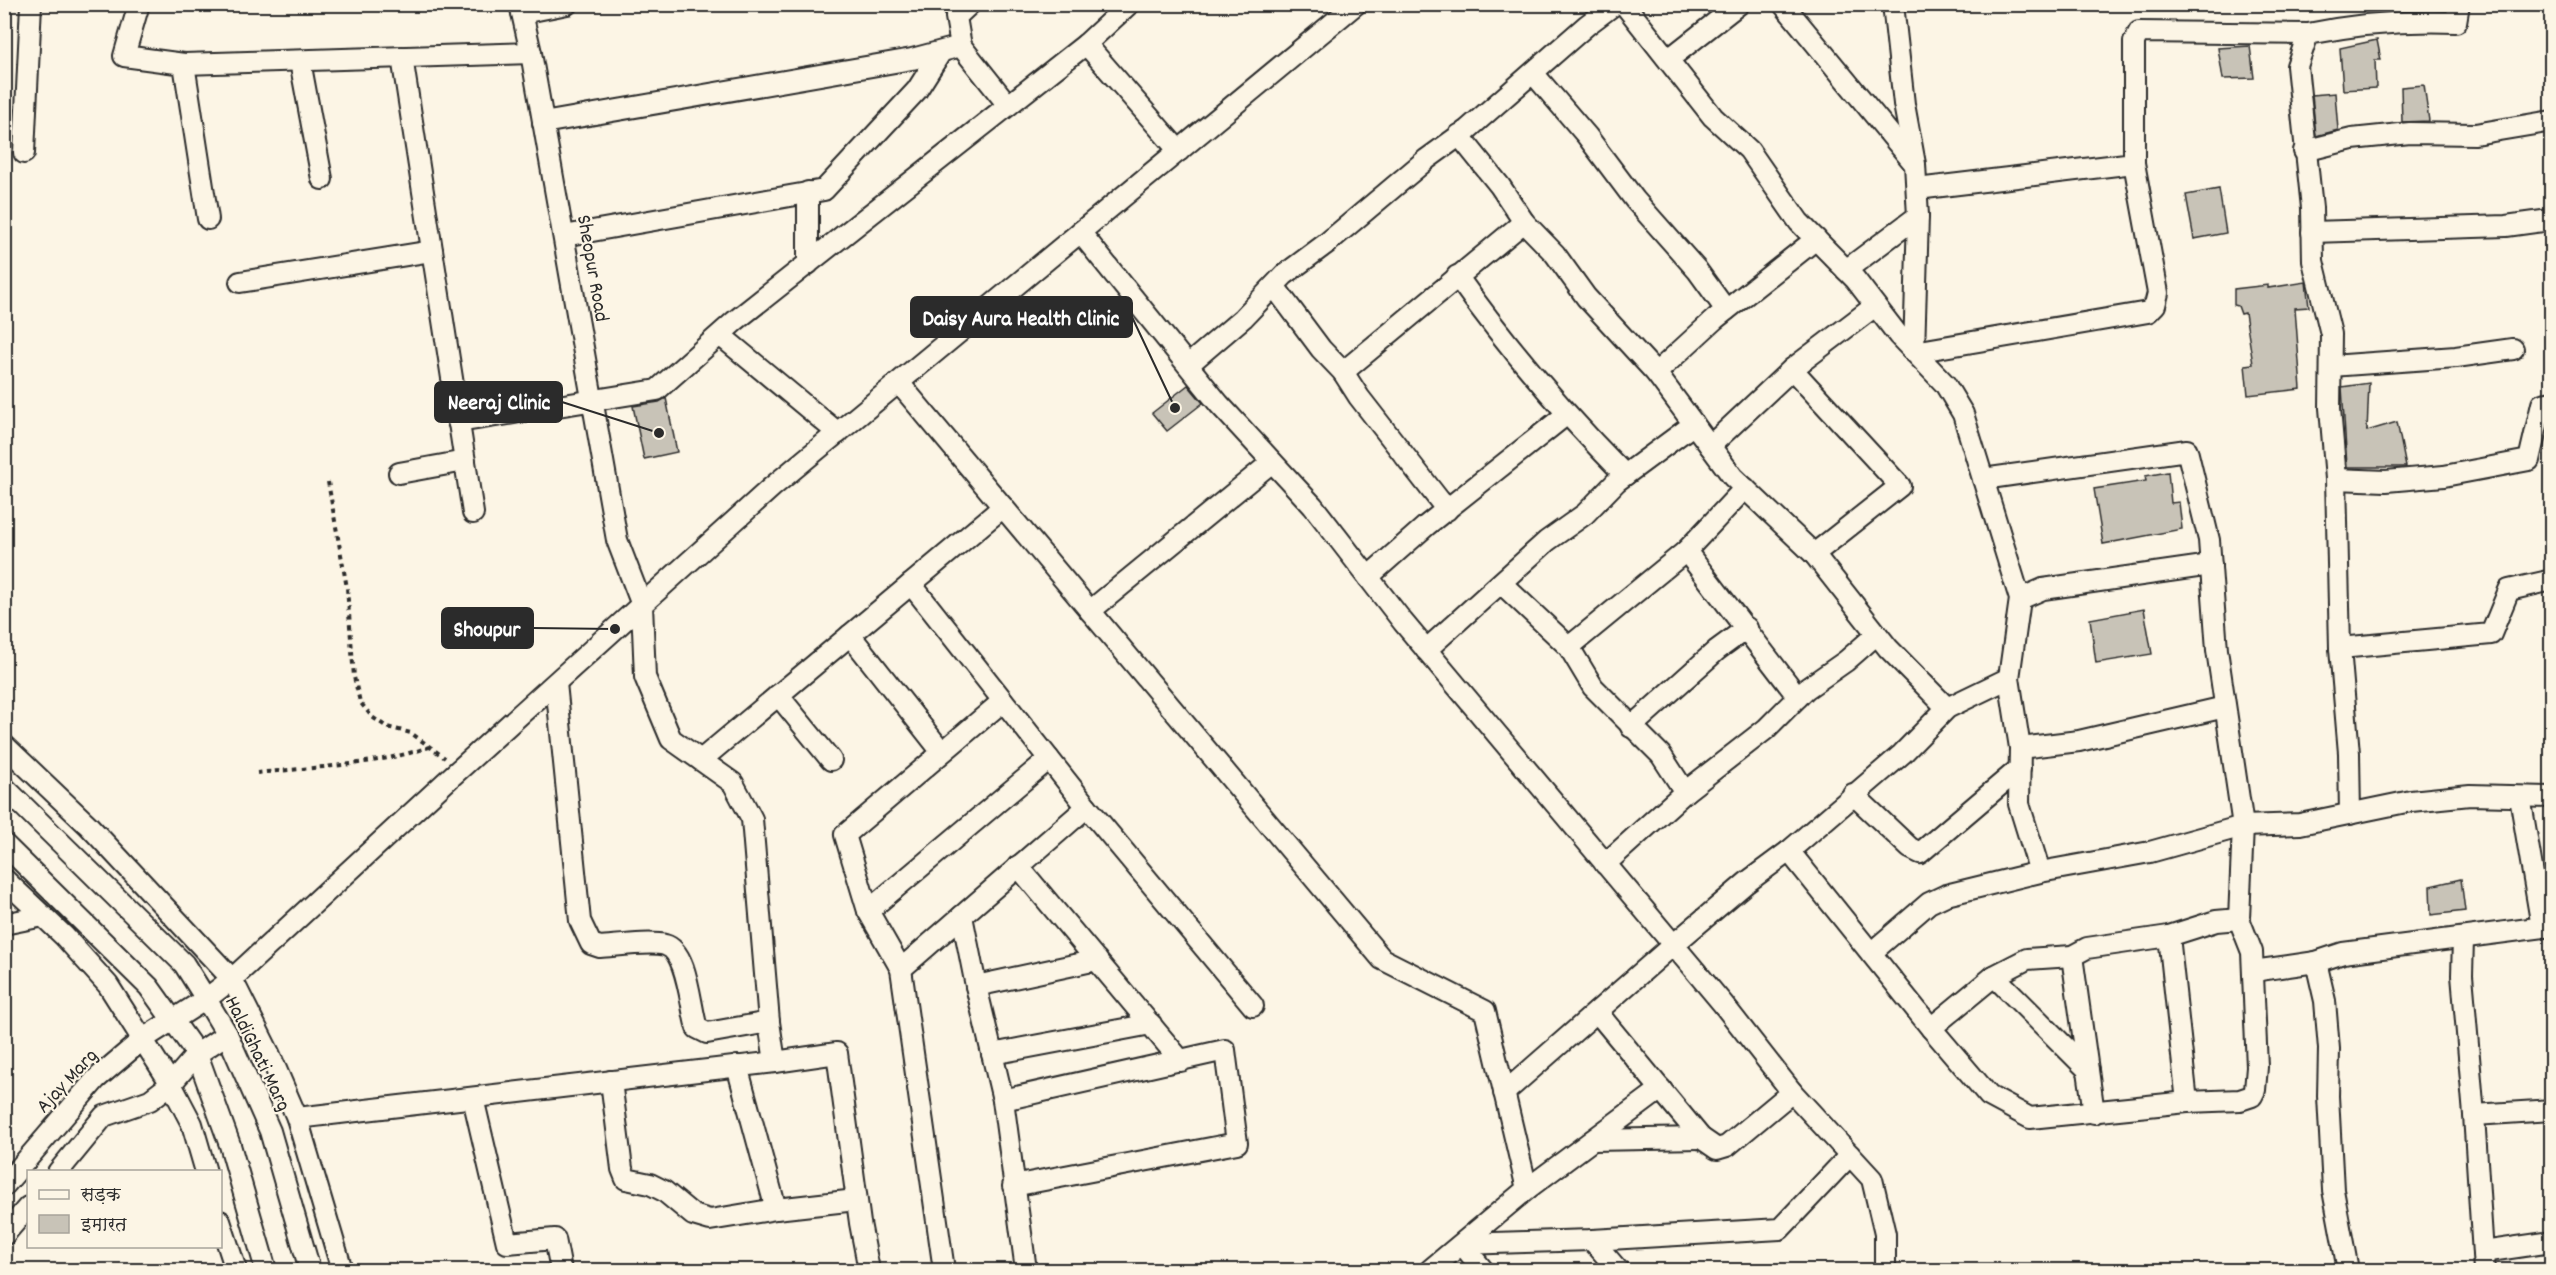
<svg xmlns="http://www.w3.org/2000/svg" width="2556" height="1275" font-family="Dekko,'Playpen Sans Deva',sans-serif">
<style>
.building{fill:#c8c3b7;stroke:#2b2b2b;stroke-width:1.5}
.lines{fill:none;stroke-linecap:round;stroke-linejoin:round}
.minor-casing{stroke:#2b2b2b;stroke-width:24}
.path{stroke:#2b2b2b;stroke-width:4;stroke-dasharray:4.5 4.5;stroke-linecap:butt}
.minor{stroke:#fcf5e5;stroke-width:20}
.labels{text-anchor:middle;stroke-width:4.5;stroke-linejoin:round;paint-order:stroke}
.street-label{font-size:21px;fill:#2b2b2b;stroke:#fcf5e5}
.leader{fill:none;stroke:#2b2b2b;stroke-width:2}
.callout-dot{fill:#2b2b2b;stroke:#fcf5e5;stroke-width:2}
.callout{fill:#2b2b2b;stroke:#2b2b2b;stroke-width:2}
.callout-label{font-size:22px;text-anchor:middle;font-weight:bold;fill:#fff}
</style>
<rect width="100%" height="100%" fill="#fcf5e5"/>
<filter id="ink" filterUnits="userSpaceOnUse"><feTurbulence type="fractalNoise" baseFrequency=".0167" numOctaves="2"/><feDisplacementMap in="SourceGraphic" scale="12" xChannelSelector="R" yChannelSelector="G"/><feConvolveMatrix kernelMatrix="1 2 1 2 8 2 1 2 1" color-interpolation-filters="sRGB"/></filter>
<g filter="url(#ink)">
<g class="building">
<polygon points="2377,40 2381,60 2375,60 2376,88 2343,90 2340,48"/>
<polygon points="2250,46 2254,78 2223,79 2218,48"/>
<polygon points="2424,85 2429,121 2402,122 2401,87"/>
<polygon points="2335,93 2338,130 2316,136 2312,95"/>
<polygon points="2219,189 2226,233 2194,239 2186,195"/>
<polygon points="2306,282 2309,307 2295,308 2301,389 2248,395 2245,365 2253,364 2245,313 2241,314 2238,306 2234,305 2234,289 2268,285 2268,288"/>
<polygon points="2369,383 2367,431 2397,422 2406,467 2347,467 2342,387"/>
<polygon points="1188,385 1203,403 1167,431 1152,413"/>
<polygon points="666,398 677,452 644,459 633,406 659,402"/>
<polygon points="2168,472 2171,503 2179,502 2182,529 2103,544 2094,489 2146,481 2145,476"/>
<polygon points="2144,609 2152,654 2096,663 2090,619"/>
<polygon points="2461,879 2465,911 2431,915 2430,886"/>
</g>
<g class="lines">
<defs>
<g id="minor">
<polyline points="139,4 124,56 184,64 531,53"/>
<polyline points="520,4 531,53 617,540 642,605 645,677 671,739 733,783 752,819 769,1022 775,1062 837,1053 860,1223 869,1270"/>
<polyline points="1624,4 1713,117 1749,150 1799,222 1855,279 1898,335 1945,384 1963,414 2020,599 2009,678 2020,748 2019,804 2040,872"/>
<polyline points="1783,4 1913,162"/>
<polyline points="522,13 567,4"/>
<polyline points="1086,44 1179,151"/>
<polyline points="961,46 956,17 970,4"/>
<polyline points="402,57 473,513"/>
<polyline points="1669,59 1739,4"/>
<polyline points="300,61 322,179"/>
<polyline points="184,64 208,219"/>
<polyline points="1533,73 1587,136 1635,200 1697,270 1726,310"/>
<polyline points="543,123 912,59 961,46 1008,105"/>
<polyline points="1459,135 1500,186 1524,222 1555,254 1586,297 1656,373 1733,477 1814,554 1888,648 1947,708"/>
<polyline points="2304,151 2352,139 2410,133 2475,134 2552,121"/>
<polyline points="24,153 31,4"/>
<polyline points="1917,189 2134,163 2134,42 2139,32 2308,34"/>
<polyline points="1918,216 1914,352 2148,312 2155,305 2158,293 2134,163"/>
<polyline points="1080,232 1219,404 1313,506 1403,622 1723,1004 1792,1092 1872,1179 1885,1234 1885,1270"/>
<polyline points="2312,232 2506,226 2550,220"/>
<polyline points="564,236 824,190 917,90 941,52"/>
<polyline points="808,264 808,192"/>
<polyline points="1846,270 1918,216 1915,164 1904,104 1893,4"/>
<path d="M1457 276C1508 348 1564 413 1625 475"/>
<polyline points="240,282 432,251"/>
<polyline points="1274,286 1321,349 1343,372 1359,397 1447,510"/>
<polyline points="720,335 838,433"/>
<polyline points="1188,365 1243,318 1284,275 1327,243 1427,159 1467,130 1587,25 1615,4"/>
<polyline points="2331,366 2456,357 2513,349"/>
<polyline points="1792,369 1900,486 1814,554"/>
<polyline points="1343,372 1524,222"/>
<polyline points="1656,373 1715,319 1816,239"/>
<polyline points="899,383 1382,959 1485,1011 1527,1189"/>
<polyline points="458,422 657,390 735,321 1086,44 1129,4"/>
<polyline points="1710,446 1792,369 1875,306"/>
<polyline points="399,473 465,461"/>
<polyline points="2336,479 2386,481 2444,476 2529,460 2542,404 2552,402"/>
<polyline points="1686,551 1798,697"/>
<polyline points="1368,577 1427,525 1567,414"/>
<polyline points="1501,583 1569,647 1593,687 1661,755 1685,792"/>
<polyline points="911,584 1087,807 1253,1006"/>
<polyline points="2020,599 2043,589 2211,565"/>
<polyline points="1090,611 1272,462"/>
<polyline points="850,635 942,752"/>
<polyline points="1569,647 1686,551 1745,488"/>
<polyline points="2340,648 2491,634 2509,590 2552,580"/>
<polyline points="1426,650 1547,541 1585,514 1617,481 1694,424"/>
<path d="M556 683 580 921 591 944 600 947C616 946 651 941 665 945 688 951 690 1007 697 1028L707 1033 769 1022"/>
<polyline points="778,695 831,760"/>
<polyline points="1631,727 1717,650 1747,628"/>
<polyline points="4,745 88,825 232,979 269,1053 297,1118 342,1270"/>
<polyline points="2020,748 2079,741 2225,707"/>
<polyline points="701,760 1003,507"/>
<polyline points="4,787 184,964 206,999 227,1034 270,1131 310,1270"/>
<polyline points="1853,794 1910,848 1920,853 2020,768"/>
<polyline points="2520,797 2542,927"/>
<path d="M2350 814 2349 753 2340 648 2336 479 2330 408 2331 334 2313 261 2312 208 2297 66 2308 34C2358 24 2405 20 2456 22L2459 4"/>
<polyline points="4,844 149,987 197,1054 230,1145 266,1270"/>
<polyline points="1789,851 1931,1028 1989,1096 2030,1118 2187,1102 2240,1100 2252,1096 2255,1090 2257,1067 2252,952 2239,919 2243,826 2217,650 2209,540 2187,450 1983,479"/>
<polyline points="1605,864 1685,792 1766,729 1806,689 1846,661 1877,634"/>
<polyline points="1018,866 1181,1061"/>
<polyline points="4,879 64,936 108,985 171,1084 192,1124 206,1172"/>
<polyline points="868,911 1049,759"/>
<polyline points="962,916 976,986 1003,1100 1026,1270"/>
<polyline points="4,924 43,916"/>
<polyline points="2169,936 2187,1102"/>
<polyline points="2463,939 2462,975 2474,1115 2484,1270"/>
<polyline points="1871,953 1929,903 1946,895 2040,872 2150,852 2243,826 2300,824 2411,801 2470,795 2552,797"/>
<polyline points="2072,956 2094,1113"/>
<polyline points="2316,962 2325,1001 2329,1049 2328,1096 2333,1190 2348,1270"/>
<polyline points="901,969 1087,807"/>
<polyline points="2253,971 2316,962 2343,953 2552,926"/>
<polyline points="1994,976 2088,1070"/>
<polyline points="976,986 1097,960"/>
<polyline points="1597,1012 1701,1138 1717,1149 1727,1146 1792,1092"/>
<polyline points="1931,1028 1994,976 2027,959 2072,956 2087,948 2169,936 2216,921 2239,919"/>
<polyline points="992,1054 1151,1024"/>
<polyline points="737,1066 776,1209 856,1200"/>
<polyline points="611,1081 622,1169 626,1179 650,1184 664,1191 693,1215 710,1220 776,1209"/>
<polyline points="1504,1093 1673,945 1746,883 1789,851 1902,754 1947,708 2009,678"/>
<polyline points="473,1098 507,1243 555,1239 561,1270"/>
<polyline points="1003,1100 1225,1050 1237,1143 1013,1186"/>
<polyline points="2474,1115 2552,1110"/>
<polyline points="297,1118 775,1062"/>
<polyline points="1593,1140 1701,1138"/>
<polyline points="58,1172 104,1116 150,1100 171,1084 197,1054 227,1034"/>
<polyline points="4,1186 96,1079 143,1039 206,999 232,979 451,777 772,487 1356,4"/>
<polyline points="220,1221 236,1270"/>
<polyline points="4,1235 28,1207"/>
<polyline points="1592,1240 1618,1270"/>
<polyline points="1462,1244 1592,1240 1780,1229 1850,1155"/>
<polyline points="1462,1244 1483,1270"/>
<polyline points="2483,1252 2552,1242"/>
<polyline points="944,1270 901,969 868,911 845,835 1003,701"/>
<polyline points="1430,1270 1527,1189 1661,1089"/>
</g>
</defs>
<use href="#minor" class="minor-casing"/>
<g class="path">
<polyline points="328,482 347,588 354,677 360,702 372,717 387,727 411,733 445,758"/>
<path d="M257 773C314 767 374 766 429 747"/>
</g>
<use href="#minor" class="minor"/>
</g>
</g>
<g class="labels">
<g class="street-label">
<text transform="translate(594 268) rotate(80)" y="7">Sheopur Road</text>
<text transform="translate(259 1053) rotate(64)" y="7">HaldiGhati Marg</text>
<text transform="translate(66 1080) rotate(-47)" y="7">Ajay Marg</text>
</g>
</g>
<path class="leader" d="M1175 408L1132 317M659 433L562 402M615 629L533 628"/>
<g class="callout-dot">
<circle cx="1175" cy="408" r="6"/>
<circle cx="659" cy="433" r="6"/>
<circle cx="615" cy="629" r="6"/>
</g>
<g class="callout">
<rect x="911" y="297" width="221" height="40" rx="6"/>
<rect x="435" y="382" width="127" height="40" rx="6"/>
<rect x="442" y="608" width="91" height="40" rx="6"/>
</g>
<g class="callout-label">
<text x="1021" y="325">Daisy Aura Health Clinic</text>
<text x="499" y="409">Neeraj Clinic</text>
<text x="487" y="636">Shoupur</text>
</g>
<rect width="2556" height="1275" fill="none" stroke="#fcf5e5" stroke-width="24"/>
<rect x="12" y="12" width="2532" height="1251" fill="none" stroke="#2b2b2b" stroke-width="2" filter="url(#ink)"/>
<rect x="27" y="1170" width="195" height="78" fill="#fcf5e5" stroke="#a8a49b" stroke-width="1.5"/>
<rect x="39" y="1190" width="30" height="9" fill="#fcf5e5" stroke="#a8a49b" stroke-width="1.5"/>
<text x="81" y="1200" font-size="18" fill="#2b2b2b">सड़क</text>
<rect x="39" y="1215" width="30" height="18" fill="#c8c3b7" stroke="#a8a49b" stroke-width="1.5"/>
<text x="81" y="1230" font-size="18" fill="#2b2b2b">इमारत</text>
</svg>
